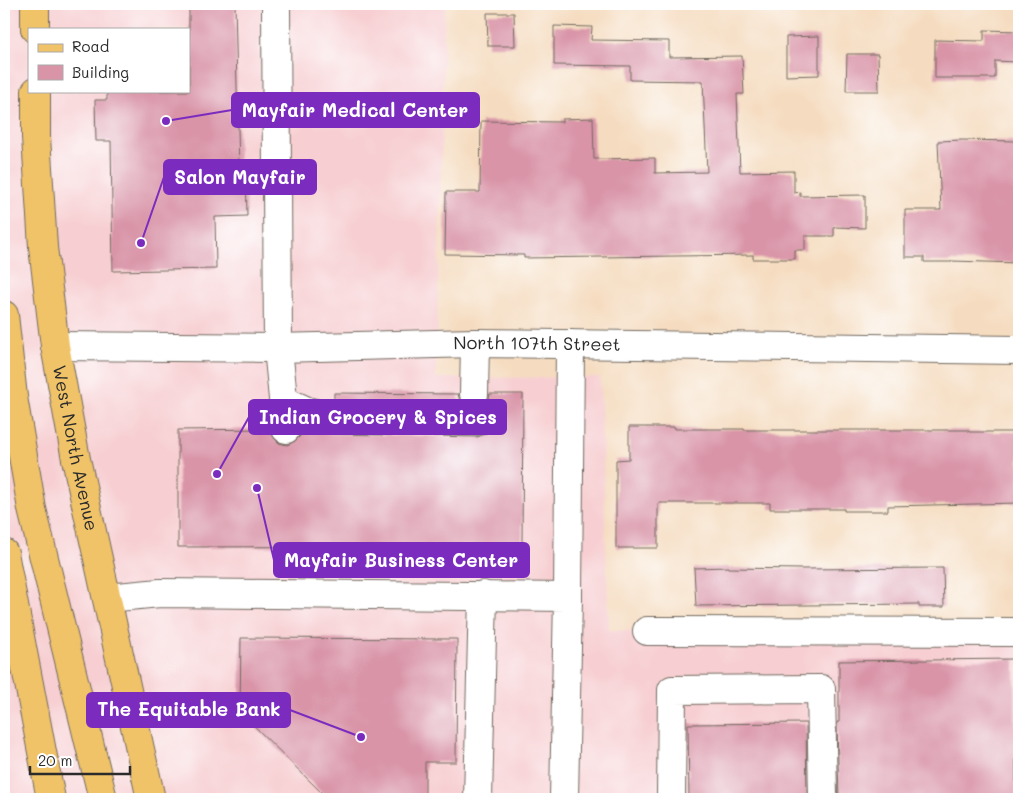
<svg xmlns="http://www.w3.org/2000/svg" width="1023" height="803" font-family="Mali,sans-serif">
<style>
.built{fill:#f7cfd2;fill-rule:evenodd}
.building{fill:#d994a8}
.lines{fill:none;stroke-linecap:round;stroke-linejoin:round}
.minor-casing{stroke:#72695f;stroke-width:30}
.major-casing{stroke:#72695f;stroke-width:30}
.minor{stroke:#fff;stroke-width:28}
.major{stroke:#f0c369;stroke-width:28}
.labels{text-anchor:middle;stroke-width:4;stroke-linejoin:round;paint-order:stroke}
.street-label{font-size:18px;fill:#2b2b2b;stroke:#fff}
.leader{fill:none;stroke:#7b2cbf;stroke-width:2}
.callout-dot{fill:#7b2cbf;stroke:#fff;stroke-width:2}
.callout{fill:#7b2cbf;stroke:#7b2cbf;stroke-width:2}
.callout-label{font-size:19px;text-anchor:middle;font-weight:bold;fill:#fff}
</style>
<rect width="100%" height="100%" fill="#fff"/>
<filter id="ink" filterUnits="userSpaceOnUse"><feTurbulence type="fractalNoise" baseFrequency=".02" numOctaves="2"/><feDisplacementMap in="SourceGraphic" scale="10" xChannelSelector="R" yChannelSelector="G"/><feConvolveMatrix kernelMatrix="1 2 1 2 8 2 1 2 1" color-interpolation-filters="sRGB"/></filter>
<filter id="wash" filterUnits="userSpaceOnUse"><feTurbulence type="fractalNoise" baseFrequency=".0096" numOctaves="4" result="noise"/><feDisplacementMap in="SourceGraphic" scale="20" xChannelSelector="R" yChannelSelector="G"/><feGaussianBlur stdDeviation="1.12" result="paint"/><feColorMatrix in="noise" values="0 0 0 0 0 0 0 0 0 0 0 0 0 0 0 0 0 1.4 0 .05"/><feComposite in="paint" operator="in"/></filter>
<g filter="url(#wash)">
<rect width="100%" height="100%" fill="#f5dcc0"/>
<path class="built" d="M4 4H445L436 378 600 377 609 630 1019 640V799H4ZM29 29H189V91H29Z"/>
<g id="blocks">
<g class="building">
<polygon points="189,4 235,4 239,170 246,170 247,216 215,217 216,269 113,271 111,141 96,141 95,100 107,100 107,91 189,91"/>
<polygon points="487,13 514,13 515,46 488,46"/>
<polygon points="554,26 592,27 591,40 669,41 669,57 742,56 744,94 737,94 740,172 794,171 794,193 800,192 800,196 865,195 865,228 834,227 834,236 805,236 805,250 795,250 795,259 753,259 753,255 524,258 524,255 445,254 446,192 480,192 481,121 562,122 562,119 593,118 594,159 655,158 655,173 707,172 703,81 630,80 630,66 554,65"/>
<polygon points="984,30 1018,31 1017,62 995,61 995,78 935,78 935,40 984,41"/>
<polygon points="819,36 819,75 786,76 786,37"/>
<polygon points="847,54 878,54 879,91 846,91"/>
<polygon points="962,140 1016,141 1016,177 1019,177 1019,263 952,261 952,262 924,262 924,257 905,257 905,210 941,210 938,141"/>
<polygon points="334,393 458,394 460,401 464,405 336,402 334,402"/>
<polygon points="490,394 523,394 522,546 178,547 178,430 270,429 274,438 279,443 287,445 295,441 300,436 301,429 314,429 334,434 477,437 485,434 491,429 493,422 491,414 483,407 488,402"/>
<polygon points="629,427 675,427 675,429 744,429 744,430 969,430 969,432 1019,432 1019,503 888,506 888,511 844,511 844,509 770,509 770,503 658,503 658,548 616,548 616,460 629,459"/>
<polygon points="728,567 728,568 801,569 943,568 944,607 919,607 919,604 696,606 694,568"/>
<polygon points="241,638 457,639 456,762 425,762 425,799 328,799 240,712"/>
<polygon points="1015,659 1016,799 839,799 837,722 839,722 839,661"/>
<polygon points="806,723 807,799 689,799 688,724"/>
</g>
</g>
</g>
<g filter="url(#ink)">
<use href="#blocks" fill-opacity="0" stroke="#72695f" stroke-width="1"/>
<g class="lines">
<defs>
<g id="minor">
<polyline points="276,4 278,348 286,429"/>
<path id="s1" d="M55 346 278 348 475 343 1019 350"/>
<polyline points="474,394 475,343"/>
<polyline points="283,400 307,411 334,418 477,421"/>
<polyline points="568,597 570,344"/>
<polyline points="107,598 160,593 568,597 564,799"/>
<polyline points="647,631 1019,632"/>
<polyline points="478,799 483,595"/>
<polyline points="671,799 672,690 821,689 823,799"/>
</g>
<g id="major">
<polyline points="35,4 35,29"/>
<path id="s2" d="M36 91V137L43 247 55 346 76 459 151 799"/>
<polyline points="4,315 13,397 32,509 103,799"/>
<polyline points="4,553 51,799"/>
</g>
</defs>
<use href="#minor" class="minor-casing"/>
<use href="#major" class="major-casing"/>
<use href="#minor" class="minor"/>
<use href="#major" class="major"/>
</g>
</g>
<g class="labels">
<g class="street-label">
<text dy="6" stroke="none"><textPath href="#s1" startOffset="482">North 107th Street</textPath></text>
<text dy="6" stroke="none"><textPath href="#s2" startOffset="360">West North Avenue</textPath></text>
</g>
</g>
<path class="leader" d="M166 121L232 110M141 243L164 177M217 474L249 417M257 488L274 560M361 737L290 710"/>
<g class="callout-dot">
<circle cx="166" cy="121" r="5"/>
<circle cx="141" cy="243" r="5"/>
<circle cx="217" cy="474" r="5"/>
<circle cx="257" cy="488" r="5"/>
<circle cx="361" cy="737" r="5"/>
</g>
<g class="callout">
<rect x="232" y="93" width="247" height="34" rx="5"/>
<rect x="164" y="160" width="152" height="34" rx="5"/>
<rect x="249" y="400" width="257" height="34" rx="5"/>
<rect x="274" y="543" width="255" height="34" rx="5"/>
<rect x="87" y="693" width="203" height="34" rx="5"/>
</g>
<g class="callout-label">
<text x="355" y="117">Mayfair Medical Center</text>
<text x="240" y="184">Salon Mayfair</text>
<text x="378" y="424">Indian Grocery &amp; Spices</text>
<text x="401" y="567">Mayfair Business Center</text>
<text x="189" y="716">The Equitable Bank</text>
</g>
<rect width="1023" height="803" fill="none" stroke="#fff" stroke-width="20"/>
<rect x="28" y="28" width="162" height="65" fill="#ffffff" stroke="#aaaaaa"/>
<rect x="38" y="44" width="25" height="8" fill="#f0c369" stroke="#aaaaaa"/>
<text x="72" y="52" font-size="15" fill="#2b2b2b">Road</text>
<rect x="38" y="65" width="25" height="15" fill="#d994a8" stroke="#aaaaaa"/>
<text x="72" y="78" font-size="15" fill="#2b2b2b">Building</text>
<path d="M30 766v8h100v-8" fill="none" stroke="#2b2b2b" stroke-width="2.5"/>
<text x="38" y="766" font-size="15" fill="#2b2b2b" stroke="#ffffff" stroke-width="4" paint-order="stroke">20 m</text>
</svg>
